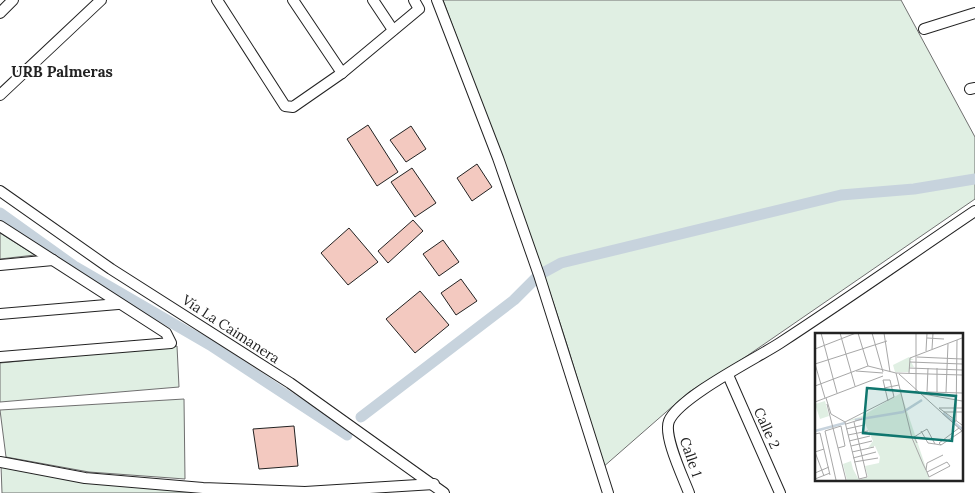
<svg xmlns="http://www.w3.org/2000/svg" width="975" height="493" font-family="Lora,serif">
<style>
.green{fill:#e0efe3;stroke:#6f6f6f}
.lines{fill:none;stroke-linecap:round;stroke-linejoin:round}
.canal{stroke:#c7d3dd;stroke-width:11}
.building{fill:#f3c9c0;stroke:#222}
.minor-casing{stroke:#222;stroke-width:12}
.minor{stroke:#fff;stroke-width:10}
.labels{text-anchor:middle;stroke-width:4;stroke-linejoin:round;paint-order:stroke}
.street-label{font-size:14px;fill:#222;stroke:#fff}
.neighbourhood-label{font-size:15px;font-weight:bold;fill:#222;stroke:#fff}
.inset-river{fill:none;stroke:#c7d3dd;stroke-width:2.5}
.inset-road{fill:none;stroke:#a7a7a7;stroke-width:1}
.view{fill:#0f766e;fill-opacity:0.15;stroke:#0f766e;stroke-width:2.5}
.inset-edge{fill:none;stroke:#222;stroke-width:2.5}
</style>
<rect width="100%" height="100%" fill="#fff"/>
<g class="green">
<path d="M443 0H901L975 137V199L741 360 689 392 602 468C562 308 500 154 443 0Z"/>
<polygon points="0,233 35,255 0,259"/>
<polygon points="177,346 179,387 0,402 0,363"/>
<polygon points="184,399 185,479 89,472 6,457 0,410"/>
<polygon points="1,465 266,493 2,493"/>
</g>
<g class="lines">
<g class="canal">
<polyline points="0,213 74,266 210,345 347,435"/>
<polyline points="361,417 514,300 539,275 561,263 841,195 914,189 975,179"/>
</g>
</g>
<g class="building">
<polygon points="368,125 398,172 377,186 347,139"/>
<polygon points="411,126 426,149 406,162 390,140"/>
<polygon points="477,164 492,187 472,201 457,178"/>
<polygon points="412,168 436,203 415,217 391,182"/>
<polygon points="413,220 423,231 388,263 378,251"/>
<polygon points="349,228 378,262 348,285 321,253"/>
<polygon points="443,240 459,262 439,276 423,254"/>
<polygon points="461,279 477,301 456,315 441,293"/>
<polygon points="420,291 449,325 415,353 386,319"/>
<polygon points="294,426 298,466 259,469 253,429"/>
</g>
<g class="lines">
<defs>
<g id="minor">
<polyline points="217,0 285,106 293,107 342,73 419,9 414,0"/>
<polyline points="293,0 342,73"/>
<polyline points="373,0 393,30"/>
<polyline points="437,0 498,158 539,275 608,493"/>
<polyline points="0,13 13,0"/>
<polyline points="924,29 975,13"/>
<polyline points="970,89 975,88"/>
<polyline points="0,95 101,0"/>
<polyline points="0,191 111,269 290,383 444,493"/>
<polyline points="0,226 166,333 171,343 0,357"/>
<polyline points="0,265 53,260"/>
<polyline points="0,314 118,304"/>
<polyline points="728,375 780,493"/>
<polyline points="0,462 85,478 203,488 305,492 434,484"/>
<path d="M689 493C683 477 663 436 669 421 679 397 757 358 780 343 846 300 910 255 975 211"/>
</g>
</defs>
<use href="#minor" class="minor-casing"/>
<use href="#minor" class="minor"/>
</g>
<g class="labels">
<g class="street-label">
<text transform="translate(231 329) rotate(33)" y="5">Vía La Caimanera</text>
<text transform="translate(767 428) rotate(66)" y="5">Calle 2</text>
<text transform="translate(691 457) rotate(71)" y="5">Calle 1</text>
</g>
<g class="neighbourhood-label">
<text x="62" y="77">URB Palmeras</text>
</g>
</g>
<g transform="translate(815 333)">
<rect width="148" height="148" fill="#fff"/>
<path d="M94 24 99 27H95L99 34H95L94 39H80L78 32ZM86 60 115 147H44L53 144 50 133 64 130 65 124 60 113 53 115 58 108 48 86 32 88 47 83ZM10 68 14 83 5 86 0 71ZM36 128 38 136 44 147H32L28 131Z" fill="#e0efe3"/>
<path class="inset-river" d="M128 80 147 96M40 87 88 79 107 67M0 98 30 90"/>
<path class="inset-road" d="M6 0 22 60M25 0 40 53M43 0 53 33M57 0 68 39M69 0 75 39M112 5 129 6M0 16 41 0M117 16 118 0M111 18 112 0M102 24 147 26M95 29 147 31M0 31 72 8M0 31 10 65M53 33 81 40 147 42M94 35 147 37M41 38 68 40M81 40 97 105 108 131 112 139 114 144 135 133 132 129 112 139M94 40 95 25 147 5M84 41 147 98M68 47 73 68M0 53 53 33M69 55 84 52M101 59V0M112 59 113 35M113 59 147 60M122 59V35M131 59 133 11M103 60 147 68M11 65 16 81 30 89 79 64 75 47H68M0 69 68 43M12 71 31 147M124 75 147 92M124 75H147M129 79H147M30 89 44 146 52 144 39 89M138 90 141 88 142 7M31 91 47 86M144 95 124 110 126 112 147 98M31 96 49 92M106 98 113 110 120 111M0 101 5 100 15 142M33 102 53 98M34 108 55 103M102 110 99 104 112 96 120 111 126 112M36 113 57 108M37 119 59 114M38 125 61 119M39 129 63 125M111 137 112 130 128 122M0 140 14 134M9 143 0 119 9 116M0 146 15 140M21 147 10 98 26 93 30 113 23 115"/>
<path class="view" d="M52 55 141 63 137 108 48 100Z"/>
<rect width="148" height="148" class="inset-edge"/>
</g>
</svg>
